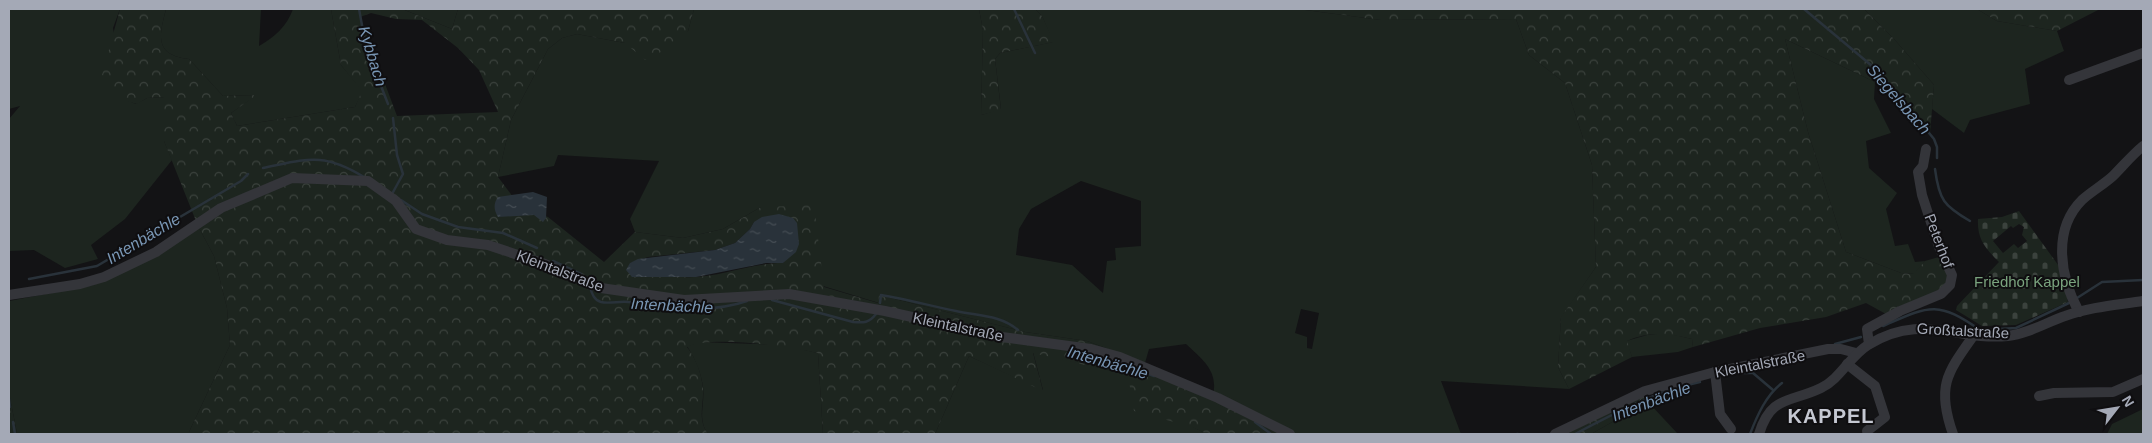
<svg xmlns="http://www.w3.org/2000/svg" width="2152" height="443" font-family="Arial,sans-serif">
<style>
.grass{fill:#1d251f;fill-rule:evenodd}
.forest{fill:url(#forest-crowns);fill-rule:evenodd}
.cemetery{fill:url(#cemetery-stones);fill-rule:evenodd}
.water{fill:url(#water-ripples)}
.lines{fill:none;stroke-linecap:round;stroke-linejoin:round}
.stream{stroke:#29323a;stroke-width:2.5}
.minor{stroke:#34353a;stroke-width:10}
.labels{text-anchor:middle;stroke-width:4;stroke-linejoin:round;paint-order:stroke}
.street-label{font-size:15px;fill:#a4a9b6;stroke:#0f0e10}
.park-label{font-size:15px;fill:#7aa37e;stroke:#0f0e10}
.water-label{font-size:16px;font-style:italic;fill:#7996b4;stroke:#0f0e10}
.district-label{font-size:20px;font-weight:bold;letter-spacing:1px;fill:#c5c8d2;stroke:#0f0e10}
</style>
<defs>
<pattern id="forest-crowns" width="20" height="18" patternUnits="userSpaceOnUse" patternTransform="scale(1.25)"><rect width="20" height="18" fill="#1d251f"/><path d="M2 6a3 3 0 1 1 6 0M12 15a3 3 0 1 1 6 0" fill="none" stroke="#3b423d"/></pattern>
<pattern id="cemetery-stones" width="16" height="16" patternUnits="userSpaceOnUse" patternTransform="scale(1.25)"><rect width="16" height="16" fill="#1d251f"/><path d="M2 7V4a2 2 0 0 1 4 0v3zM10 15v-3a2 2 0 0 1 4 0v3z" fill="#3b423d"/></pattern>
<pattern id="water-ripples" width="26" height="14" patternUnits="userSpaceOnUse" patternTransform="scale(1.25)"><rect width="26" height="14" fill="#29323a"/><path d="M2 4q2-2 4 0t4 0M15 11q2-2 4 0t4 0" fill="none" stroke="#454d54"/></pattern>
</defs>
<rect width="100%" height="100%" fill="#131315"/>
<g class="grass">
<polygon points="9,9 120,9 113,28 126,100 136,104 147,98 164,97 164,141 172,160 125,219 91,245 98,259 65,268 34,250 9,251 9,119 20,106 9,109"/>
<path d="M166 9H261L259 46C275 37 287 26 293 9H331L341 65 363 91 355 107 237 126 231 113 256 95 223 96 189 59C154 55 159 36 166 9Z"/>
<polygon points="402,9 458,9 452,29"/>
<path d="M694 9H979L983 30 981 115 1001 109 995 59 1000 53 1053 42 1042 16 1035 9H1298L1381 20 1516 19 1529 55 1565 83 1592 165 1596 267 1561 318 1558 367 1569 389 1441 381 1461 434H1283L1212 399C1220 372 1204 361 1186 344L1149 349 1145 363 1087 341 1025 332 879 295V303L823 286 761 207 723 229 683 238 635 232 630 219 659 161 558 155 554 166 498 177 511 120 548 49 562 38 577 34 625 43 688 31ZM1081 181 1141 201V246L1115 248 1116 260 1107 261 1103 293 1072 265 1016 255 1019 229 1031 209ZM1301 309 1319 313 1312 349 1307 348V337L1295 333Z"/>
<polygon points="1864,9 1977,9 1997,21 2057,31 2064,51 2025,69 2030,104 1970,120 1964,133 1932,109 1934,85 1894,39"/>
<polygon points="1785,39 1875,82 1874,99 1891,133 1866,141 1869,168 1897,193 1886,209 1895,246 1908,244 1915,262 1925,261 1914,274 1901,273 1846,252 1808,132"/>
<polygon points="198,226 214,256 227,308 230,345 189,432 212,432 212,434 17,433 9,393 9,301 93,285"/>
<polygon points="1666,333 1692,339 1693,347 1678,352 1632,357 1626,341 1647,335"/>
<path d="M701 342 782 345 818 353 823 434H708C697 418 705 406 703 387 701 372 695 359 687 346Z"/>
<polygon points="1033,352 1128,375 1193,427 1207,434 935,434 969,356 1043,390"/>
<polygon points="1649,403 1678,434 1591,434 1628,413"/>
<polygon points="2143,409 2143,434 2107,434 2112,424"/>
</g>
<g class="forest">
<path d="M120 9H166C159 36 154 55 189 59L223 96 257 95 231 113 237 126 355 107 362 91 341 65 331 9H402L452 29 458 9H694L688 31 657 55 645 60 625 43 577 34 562 38 548 49 511 120 498 177 519 205 548 217 604 262 635 232 683 238 723 229 761 207 814 205 824 287 878 303 879 295 1025 332 1087 341 1145 363 1283 434H1207L1192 427 1134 411 1128 375 1033 353 1043 391 969 356 935 434H823L818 353C788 347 714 335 687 347 696 359 701 372 703 388 704 406 697 418 708 434H212L189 432 230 345 227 308 214 256 198 226 164 141V97L147 98 137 104 126 101 102 75ZM371 13 396 19 422 20 458 48 479 70 498 112 397 116 360 17ZM754 222 797 235 799 244 783 263C749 263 717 279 683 277 666 277 647 268 630 263L648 257 715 250 735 243 750 229Z"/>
<polygon points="979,9 1035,9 1042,16 1054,42 1000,53 995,59 1001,110 981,115 983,30"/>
<path d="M1298 9H1864L1894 39 1934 85 1930 134 1882 76 1875 82 1785 39 1808 132 1846 252 1901 273 1913 274 1925 261 1939 257 1949 277 1942 291 1886 314 1866 303 1826 317 1760 328 1693 347 1692 339C1669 334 1649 331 1627 341L1632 357 1569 389 1558 367 1561 317 1596 267 1592 165 1565 83 1529 55 1516 19 1381 20Z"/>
<polygon points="1977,9 2100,9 2057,31 1997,21"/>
<polygon points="9,393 17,433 18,434 9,434"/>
<polygon points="1647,393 1649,403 1628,413 1591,434 1565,434"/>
</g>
<path class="cemetery" d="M2019 211 2061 269 2068 302 2016 325 1982 326 1956 310 1957 306 1999 262C1985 248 1977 239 1978 219L2002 217ZM2019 224 2024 227 2022 235 2027 241 2018 248 2014 244 2003 253 1993 241 2011 226 2013 228Z"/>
<g class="water">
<path d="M533 192 547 197 546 218 543 222 534 215 498 217C494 210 493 204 498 197Z"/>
<polygon points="779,214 793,218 797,223 799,244 796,252 783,263 766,263 696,277 632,277 626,270 630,263 638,259 715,250 735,243 750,229 754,222 762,217"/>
</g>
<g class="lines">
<g class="stream">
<polyline points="359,9 366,47 388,104"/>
<polyline points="1014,9 1035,53"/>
<polyline points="1804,9 1878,71 1934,139 1937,147 1937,158"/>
<path d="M263 168C308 159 323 152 364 177"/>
<path d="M1935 169C1939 200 1944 206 1970 221"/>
<polyline points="392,194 403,174 397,155 393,118"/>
<polyline points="401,200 422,214 458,227 503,233 537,248"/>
<polyline points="553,261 581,274"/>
<polyline points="29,279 97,266 241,181 248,174"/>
<path d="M590 287C592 294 594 300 601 302 609 304 620 301 628 302 671 305 706 315 747 301"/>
<polyline points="2077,298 2102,282 2143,280"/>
<path d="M772 300 853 322C864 323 869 323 876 314"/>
<path d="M880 303 881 295C906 299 931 306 956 311 979 316 1000 315 1018 330"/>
<path d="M1883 326C1929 306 1937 300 1980 330L2016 328 2069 303"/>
<polyline points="1835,344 1861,337"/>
<polyline points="1112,360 1154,376"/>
<polyline points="1735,373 1753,373 1773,390"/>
<polyline points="9,399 10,407"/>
<polyline points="13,422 15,434"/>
<polyline points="1255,422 1271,434"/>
<polyline points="1517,434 1518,434"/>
<path d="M1575 434C1615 413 1656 391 1700 382"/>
<path d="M1750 434C1757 416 1766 395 1782 383"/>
</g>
<g class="minor">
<polyline points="2069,80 2143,53"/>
<polyline points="9,295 80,284 104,277 156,252 221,208 292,178 368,181 396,201 416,229 447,240 488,245 545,264 601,288 684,300 789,294 885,311 1002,337 1091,349 1120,357 1218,398 1290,434"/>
<path d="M2079 312C2060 277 2052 230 2082 200 2092 191 2103 185 2113 176 2123 166 2132 155 2143 146"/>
<polyline points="1869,344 1867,329 1900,311 1941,294 1950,285 1952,275 1939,247 1922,195 1918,172 1923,166 1926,149"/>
<polyline points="1847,364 1875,386 1885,417 1867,431"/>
<polyline points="1715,372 1720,414 1731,429"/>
<polyline points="2039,396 2054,393 2113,392 2143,379"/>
<polyline points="1555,434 1645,391 1715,372 1828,349 1841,349 1856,353"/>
<path d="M1759 434C1771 395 1790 403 1821 388 1840 379 1850 356 1868 345 1921 312 1955 341 2008 336 2028 334 2047 322 2065 316 2090 307 2117 305 2143 301"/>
<path d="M1953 434C1936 386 1947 373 1974 335"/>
</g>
</g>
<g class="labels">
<g class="street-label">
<text transform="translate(1939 241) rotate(69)" y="5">Peterhof</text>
<text transform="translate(560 271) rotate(21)" y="5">Kleintalstraße</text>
<text transform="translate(958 327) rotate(12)" y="5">Kleintalstraße</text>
<text transform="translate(1963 331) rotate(3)" y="5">Großtalstraße</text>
<text transform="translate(1760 364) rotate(-11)" y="5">Kleintalstraße</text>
</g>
<g class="park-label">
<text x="2027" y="287">Friedhof Kappel</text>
</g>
<g class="water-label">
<text transform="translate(373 56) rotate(73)" y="6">Kybbach</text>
<text transform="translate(1899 99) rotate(49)" y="6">Siegelsbach</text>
<text transform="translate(143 238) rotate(-31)" y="6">Intenbächle</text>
<text transform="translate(672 305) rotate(3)" y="6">Intenbächle</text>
<text transform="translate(1108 362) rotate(16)" y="6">Intenbächle</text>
<text transform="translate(1651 401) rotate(-21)" y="6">Intenbächle</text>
</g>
<g class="district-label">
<text x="1831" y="423">KAPPEL</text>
</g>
</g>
<rect width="2152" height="443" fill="none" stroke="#a4a9b6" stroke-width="20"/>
<g transform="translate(2117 408) rotate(59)" stroke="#0f0e10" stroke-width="4" paint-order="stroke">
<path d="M0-4L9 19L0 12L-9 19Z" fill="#a4a9b6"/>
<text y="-8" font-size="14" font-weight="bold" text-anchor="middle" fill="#a4a9b6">N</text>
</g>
</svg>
